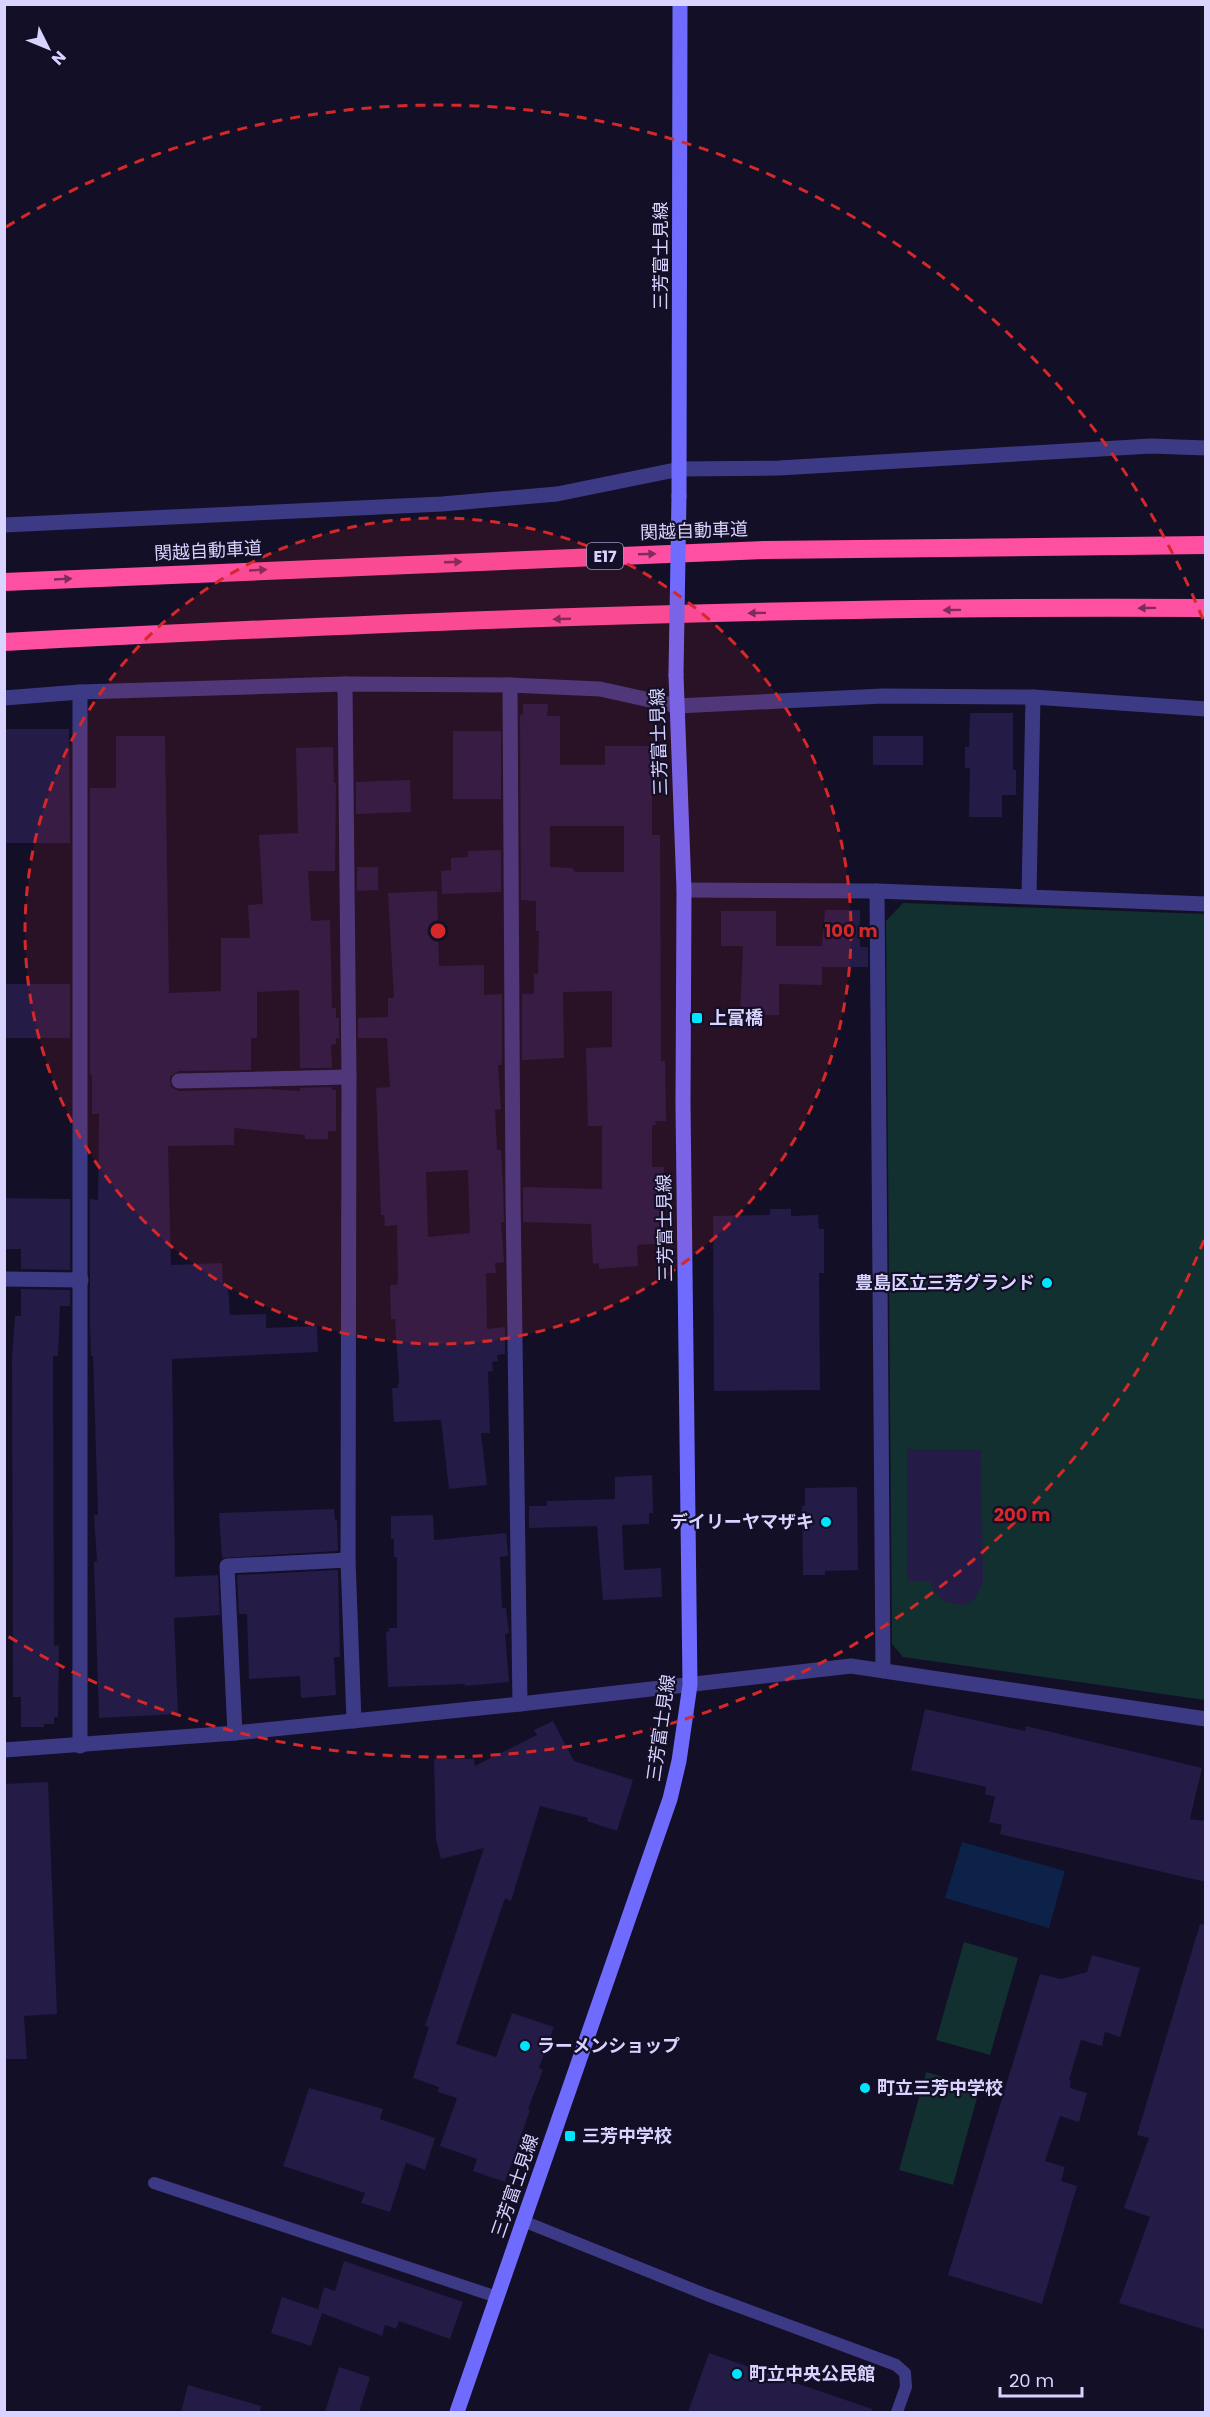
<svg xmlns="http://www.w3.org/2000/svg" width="1210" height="2417" font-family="Poppins,'Noto Sans JP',sans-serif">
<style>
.green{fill:#12302f}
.water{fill:#0c2248}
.building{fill:#241b47;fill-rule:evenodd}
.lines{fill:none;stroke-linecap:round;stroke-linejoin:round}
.service{stroke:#3d3a85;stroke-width:12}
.minor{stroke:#3d3a85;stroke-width:15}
.tertiary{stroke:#3d3a85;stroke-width:15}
.secondary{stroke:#6f6bff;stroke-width:15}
.motorway{stroke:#ff4fa3;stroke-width:18}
.secondary-bridge{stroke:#6f6bff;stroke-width:15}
.oneway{fill:#7d2c5e}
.ring{fill:none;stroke:#d62828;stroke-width:3;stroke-dasharray:10 8}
.poi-dot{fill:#00e5ff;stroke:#130f26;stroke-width:2}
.labels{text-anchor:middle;stroke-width:4.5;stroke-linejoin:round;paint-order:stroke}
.shield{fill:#130f26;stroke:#9e99be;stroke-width:1.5}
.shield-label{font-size:16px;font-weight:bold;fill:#d9d4ff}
.street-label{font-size:18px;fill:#d9d4ff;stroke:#130f26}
.poi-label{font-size:18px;font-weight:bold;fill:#d9d4ff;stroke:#130f26;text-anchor:start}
.centre{fill:#d62828;stroke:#130f26;stroke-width:3}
.ring-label{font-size:18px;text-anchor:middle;font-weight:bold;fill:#d62828;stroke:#130f26;stroke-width:4.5;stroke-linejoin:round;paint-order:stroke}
</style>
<rect width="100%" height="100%" fill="#130f26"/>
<g class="green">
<polygon points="903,903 1205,914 1205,1700 903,1657 892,1644 886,921"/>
<polygon points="964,1942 1018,1958 990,2055 936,2040"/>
<polygon points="926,2072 980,2087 953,2185 899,2170"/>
</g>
<polygon class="water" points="962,1842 1065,1871 1049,1928 945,1898"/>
<g class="building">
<path d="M523 704H548L547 716H560V765H605V746H652V835H660L661 1061H665L666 1121H655L656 1125H652V1167H664L662 1243 637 1245 638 1266 599 1269V1263L593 1264 591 1224 523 1222V1187L602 1189V1126H588L586 1048 612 1047V991L563 992 564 1058 522 1060V994H534V974H538L539 931H536V901L521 900 520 714 523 715ZM550 826H624V872H575L572 868 550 867Z"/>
<polygon points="970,713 1013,713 1013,770 1016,770 1016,795 1002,795 1002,817 969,817 970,768 965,768 965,747 969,747"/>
<polygon points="4,729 69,729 70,843 4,843"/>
<rect x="453" y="731" width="48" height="68"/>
<polygon points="116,736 165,736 169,993 221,991 221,938 250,938 248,905 263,904 259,835 298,833 296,748 333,747 334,783 336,783 335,871 308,871 311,921 330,920 332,1008 336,1008 336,1018 339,1018 339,1038 336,1038 336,1044 331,1045 332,1068 300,1068 299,990 257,992 257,1038 251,1038 251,1070 179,1071 170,1077 171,1087 179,1091 269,1089 300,1091 300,1088 332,1087 332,1090 336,1090 336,1131 328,1131 328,1139 305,1139 305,1135 234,1128 234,1145 168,1146 171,1265 222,1263 223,1285 228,1285 230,1315 266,1314 266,1328 317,1326 318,1352 172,1359 175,1577 218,1575 220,1615 174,1618 178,1714 99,1718 94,1562 97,1561 94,1515 98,1515 93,1356 91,1356 90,1327 90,1199 98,1200 99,1114 92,1114 92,1075 90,1075 90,788 116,788"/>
<rect x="873" y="736" width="50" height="29"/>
<polygon points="410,780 411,812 356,814 356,782"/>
<polygon points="501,850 501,892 442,894 441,871 451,870 451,858 468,857 468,851"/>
<polygon points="357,867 378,867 378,890 357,891"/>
<path d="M437 891 439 966 484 965V995L502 994V1060L501 1065H498L501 1109 495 1110 497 1150H501L503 1186 504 1222H501L504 1262 495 1263 496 1273H486L487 1329 505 1327V1354L497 1355 498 1361 492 1362 493 1371 488 1372 490 1433H481L487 1485 449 1489 441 1420 394 1422 392 1388H397L399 1382 395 1319H391L390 1285H397L398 1277 397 1225 385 1226 384 1215H381L376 1088 390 1087 387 1038H358V1018L388 1017V998H394L388 893ZM468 1170 470 1233 428 1237 426 1172Z"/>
<polygon points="825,910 860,910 860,947 868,947 868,967 822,967 822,985 779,984 779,1015 740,1015 743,946 721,946 721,911 776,911 776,946 822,946"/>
<rect x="4" y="984" width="66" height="54"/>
<polygon points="4,1198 70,1199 70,1270 21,1269 21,1249 4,1249"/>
<polygon points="770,1209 791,1209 791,1216 818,1215 819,1229 824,1229 824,1273 819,1273 820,1390 714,1391 713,1216 770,1215"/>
<polygon points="21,1289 70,1290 70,1306 60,1306 58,1356 53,1356 54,1646 59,1645 58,1717 54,1717 54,1724 44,1724 44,1727 21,1727 21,1697 13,1697 12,1357 15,1316 21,1316"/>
<polygon points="907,1449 981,1450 983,1582 975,1599 964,1605 945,1602 936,1593 930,1581 907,1581"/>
<polygon points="652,1475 653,1513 649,1513 649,1524 622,1525 624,1570 661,1568 662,1597 603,1600 597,1526 529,1528 529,1506 547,1506 547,1501 615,1499 615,1477"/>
<polygon points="857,1487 858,1570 825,1571 825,1575 803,1575 802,1506 805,1506 805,1488"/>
<polygon points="334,1509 335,1520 337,1520 338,1551 222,1558 219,1513"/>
<polygon points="433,1515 434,1540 506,1533 508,1556 500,1557 502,1608 506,1608 509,1633 505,1634 509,1682 465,1686 465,1684 388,1687 386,1632 389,1631 389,1628 397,1628 397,1557 394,1557 394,1539 391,1539 391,1516"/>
<polygon points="338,1570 340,1657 334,1657 336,1695 301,1698 300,1676 249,1679 247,1614 239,1614 237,1575"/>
<polygon points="925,1709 1025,1731 1026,1726 1202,1768 1190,1819 1206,1821 1206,1882 1000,1834 1002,1825 989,1822 995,1797 985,1794 986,1787 911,1770"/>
<polygon points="553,1721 574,1761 633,1780 617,1831 587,1821 588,1818 540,1806 511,1901 505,1898 503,1904 456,2044 496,2057 512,2013 554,2027 539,2068 543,2070 528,2109 530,2110 505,2182 473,2171 477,2159 440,2146 457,2098 438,2092 439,2087 413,2078 429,2027 425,2026 484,1848 441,1859 436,1839 434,1759 474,1759 475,1766 537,1735 534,1730"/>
<polygon points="48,1782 57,2014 24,2016 27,2059 4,2059 4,1784"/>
<polygon points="1200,1924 1206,1925 1206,2330 1119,2303 1150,2217 1124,2208 1149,2138 1137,2135"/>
<polygon points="1092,1955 1140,1968 1120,2037 1105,2032 1102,2046 1081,2040 1069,2080 1071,2081 1070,2088 1087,2093 1079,2122 1060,2116 1045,2161 1065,2167 1061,2181 1077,2186 1042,2304 948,2275 1040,1974 1061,1979 1087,1972"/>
<polygon points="309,2088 383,2109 380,2119 435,2138 425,2170 406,2163 390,2212 361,2203 365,2193 283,2166"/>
<polygon points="344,2261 463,2302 450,2339 399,2321 396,2329 385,2325 382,2336 322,2313 311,2346 271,2333 282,2297 318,2309 324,2287 335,2291"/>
<polygon points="709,2353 872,2409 872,2412 688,2412"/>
<polygon points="339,2367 370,2377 359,2412 325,2412"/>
<polygon points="188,2385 261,2406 260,2412 181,2412"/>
</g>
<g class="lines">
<g class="service">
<polyline points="154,2183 497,2297"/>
<polyline points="523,2221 707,2295 896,2365 905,2373 906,2387 897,2412"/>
</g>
<g class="minor">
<polyline points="4,525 442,504 557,494 680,469 779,468 1151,446 1206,448"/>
<polyline points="345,684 349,1077 348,1560 354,1721"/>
<polyline points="510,685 513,1195 520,1704"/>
<polyline points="4,698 80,692 345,684 510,685 600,689 677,706 883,696 1033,697 1206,709"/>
<polyline points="684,890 877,891 1206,904"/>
<polyline points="877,891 883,1671"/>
<polyline points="1029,895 1033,697"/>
<polyline points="179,1081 349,1077"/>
<polyline points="4,1279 81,1280"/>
<polyline points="235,1733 227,1566 348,1560"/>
<polyline points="80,1746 80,692"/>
</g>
<polyline class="tertiary" points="4,1750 235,1733 520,1704 851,1666 1206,1719"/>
<g class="secondary">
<polyline points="679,496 680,4"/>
<polyline points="457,2412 670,1799 679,1761 690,1685 683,1105 684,890 676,675"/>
</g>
<g class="motorway">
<polyline points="4,582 765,550 1206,545"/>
<path d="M4 642C404 621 805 605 1206 608"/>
</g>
<polyline class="secondary-bridge" points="676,675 679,496"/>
</g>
<defs><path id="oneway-solid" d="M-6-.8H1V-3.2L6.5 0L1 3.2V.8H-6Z" transform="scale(1.5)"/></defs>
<g class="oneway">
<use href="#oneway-solid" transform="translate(647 554) rotate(-2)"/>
<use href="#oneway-solid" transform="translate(453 562) rotate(-2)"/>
<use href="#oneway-solid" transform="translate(258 570) rotate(-3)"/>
<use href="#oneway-solid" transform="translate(63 579) rotate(-3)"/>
<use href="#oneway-solid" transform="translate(1147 608) rotate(179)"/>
<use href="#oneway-solid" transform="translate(952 610) rotate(179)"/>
<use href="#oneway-solid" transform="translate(757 613) rotate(179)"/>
<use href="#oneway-solid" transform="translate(562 619) rotate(178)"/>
</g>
<circle cx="438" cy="931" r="413" fill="#d62828" fill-opacity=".12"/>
<g class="ring">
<circle cx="438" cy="931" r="413"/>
<path d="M1204 1240A826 826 0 0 1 6 1635M6 227A826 826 0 0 1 1204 622"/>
</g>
<g class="poi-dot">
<rect x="691" y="1012" width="12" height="12" rx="3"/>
<circle cx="1047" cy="1283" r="6"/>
<circle cx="826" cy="1522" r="6"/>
<circle cx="525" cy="2046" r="6"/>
<circle cx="865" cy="2088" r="6"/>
<rect x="564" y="2130" width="12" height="12" rx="3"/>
<circle cx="737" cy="2374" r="6"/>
</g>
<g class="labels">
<rect class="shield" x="587" y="543" width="36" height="26" rx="4.5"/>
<g class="shield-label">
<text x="605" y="562">E17</text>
</g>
<g class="street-label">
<text transform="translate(661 256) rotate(-90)" y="6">三芳富士見線</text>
<text transform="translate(694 531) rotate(-2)" y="6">関越自動車道</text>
<text transform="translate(208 551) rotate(-3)" y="6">関越自動車道</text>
<text transform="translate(659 742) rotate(-92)" y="6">三芳富士見線</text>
<text transform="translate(665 1228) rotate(-91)" y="6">三芳富士見線</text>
<text transform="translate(661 1728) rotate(-82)" y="6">三芳富士見線</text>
<text transform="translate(515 2186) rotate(-71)" y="6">三芳富士見線</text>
</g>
<g class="poi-label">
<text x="709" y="1024">上富橋</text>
<text x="1035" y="1289" text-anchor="end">豊島区立三芳グランド</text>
<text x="814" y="1528" text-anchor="end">デイリーヤマザキ</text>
<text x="537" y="2052">ラーメンショップ</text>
<text x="877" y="2094">町立三芳中学校</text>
<text x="582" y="2142">三芳中学校</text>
<text x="749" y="2380">町立中央公民館</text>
</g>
</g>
<circle cx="438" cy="931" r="9" class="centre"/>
<g class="ring-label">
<text x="851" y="937">100 m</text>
<text x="1022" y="1521">200 m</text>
</g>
<rect width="1210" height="2417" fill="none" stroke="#d9d4ff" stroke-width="12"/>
<g transform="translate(48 48) rotate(133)" stroke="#130f26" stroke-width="4.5" paint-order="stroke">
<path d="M0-4.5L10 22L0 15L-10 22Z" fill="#d9d4ff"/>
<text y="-9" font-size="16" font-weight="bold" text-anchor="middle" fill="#d9d4ff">N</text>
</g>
<path d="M1000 2387v9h82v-9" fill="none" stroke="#d9d4ff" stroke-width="3"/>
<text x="1009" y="2387" font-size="18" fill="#d9d4ff" stroke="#130f26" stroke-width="4.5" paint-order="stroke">20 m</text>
</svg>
